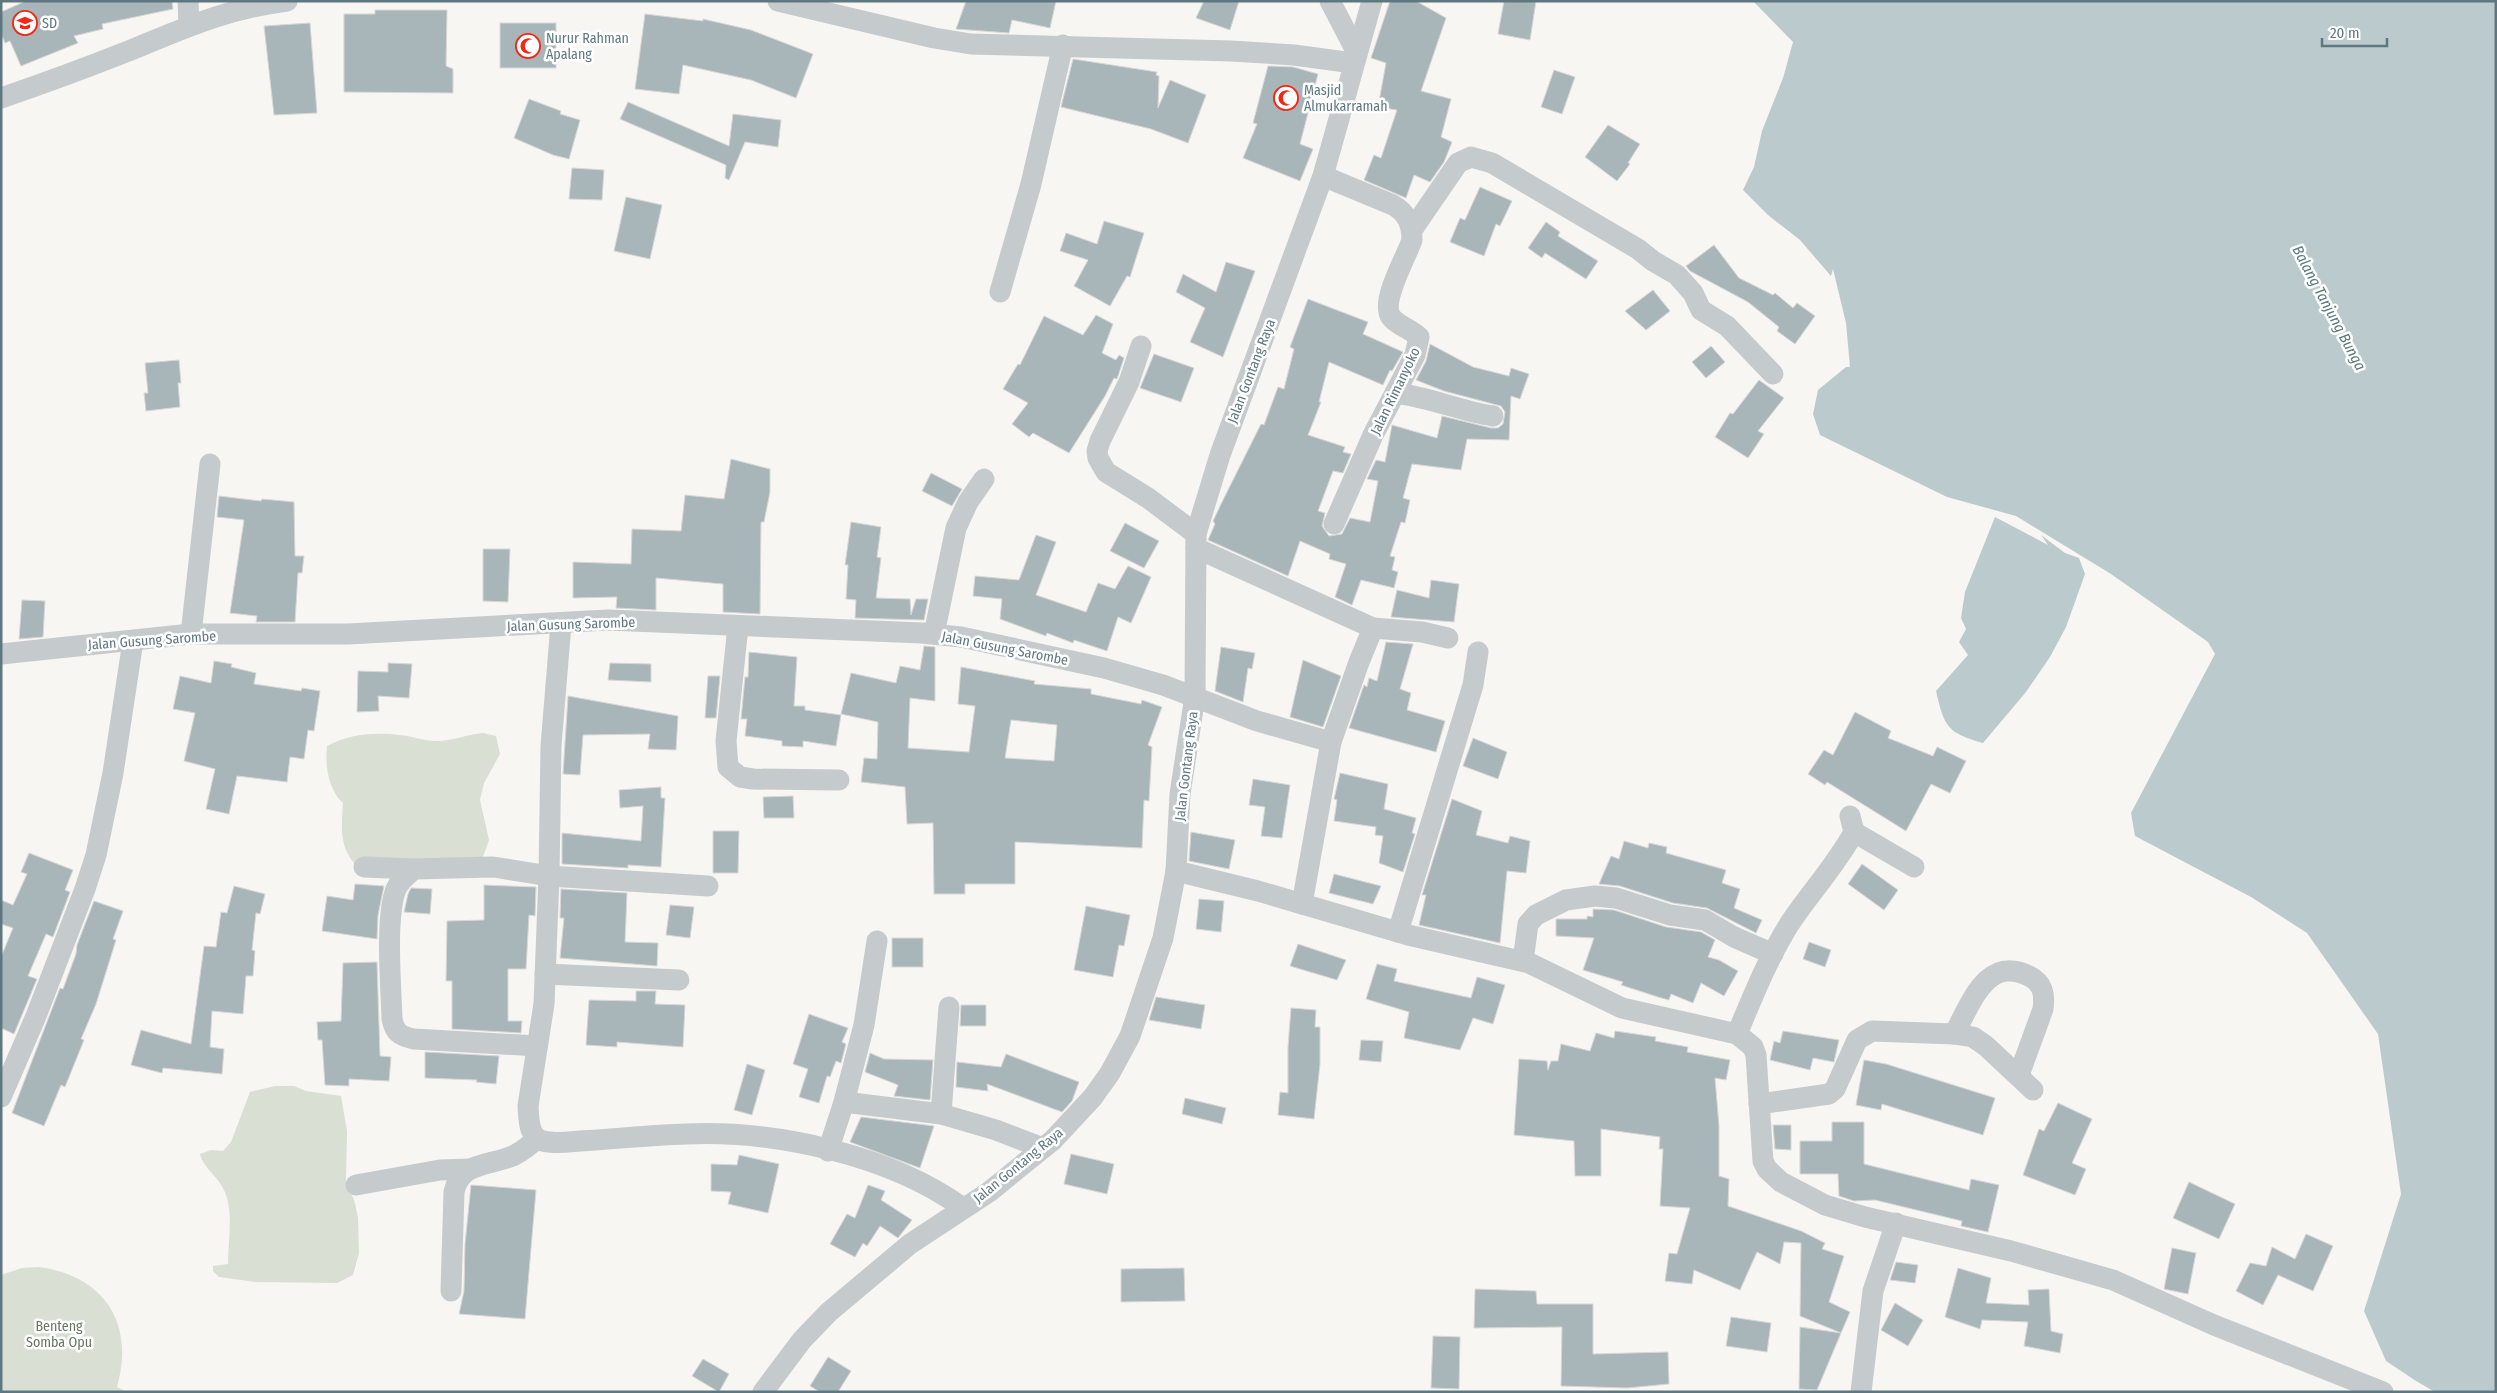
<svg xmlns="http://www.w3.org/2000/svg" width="2497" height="1393" font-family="'Fira Sans Condensed',sans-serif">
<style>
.green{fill:#d9dfd3}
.water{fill:#bbcbcd}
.building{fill:#a9b6b9;stroke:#d8d7d5;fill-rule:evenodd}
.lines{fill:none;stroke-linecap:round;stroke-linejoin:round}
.street{stroke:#c5cacd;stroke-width:21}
.labels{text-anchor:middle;stroke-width:5;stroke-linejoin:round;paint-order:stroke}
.poi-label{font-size:14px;fill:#5e7781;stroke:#fff;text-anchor:start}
.street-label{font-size:14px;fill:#5e7781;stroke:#fff}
.park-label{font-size:14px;fill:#66785e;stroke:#fff}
.water-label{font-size:15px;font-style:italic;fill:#59787c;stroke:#fff}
</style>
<rect width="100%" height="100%" fill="#f7f6f2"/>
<g class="green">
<path d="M483 733 496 736 500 754 484 783 480 800 489 840 481 862 364 872C339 853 341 832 343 803 328 789 325 766 327 746 349 734 374 732 399 735 412 736 423 741 437 741 452 741 468 734 483 733Z"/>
<path d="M275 1086H294L306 1091 341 1096 347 1131 346 1181 354 1200 358 1217 359 1253 353 1275 337 1283 255 1282 219 1277 213 1271V1266L228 1264C228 1240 234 1211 224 1190 218 1176 203 1168 200 1154L211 1150 223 1151 231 1142 250 1092Z"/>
<path d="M39 1267C105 1276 135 1324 117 1387L127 1392H1V1275L22 1268Z"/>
</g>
<g class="water">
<polygon points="1753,1 2496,1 2496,1392 2435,1392 2416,1381 2386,1361 2364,1311 2401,1194 2378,1034 2307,933 2251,897 2135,836 2131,813 2215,654 2208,642 2111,574 2016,516 1947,497 1820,435 1813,414 1818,390 1846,367 1850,367 1846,323 1833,269 1831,276 1800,240 1768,215 1743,190 1754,167 1762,131 1783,78 1793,42"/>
<path d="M1995 517 2048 545 2041 535 2065 553 2079 558 2085 574 2066 627 2050 657 2026 692 1983 743C1947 733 1944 726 1936 691L1968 655 1959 642 1966 629 1961 618 1965 592Z"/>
</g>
<g class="building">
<polygon points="26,1 172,1 173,9 102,24 103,29 74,36 78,43 21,66 10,41 5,43 1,33 1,12"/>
<polygon points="966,1 1056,1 1050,28 1012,20 1009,33 956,29"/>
<polygon points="1204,1 1239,1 1230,30 1196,18"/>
<polygon points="1390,1 1416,1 1446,18 1421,91 1451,99 1441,137 1452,142 1444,162 1430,182 1414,175 1406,198 1364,180 1374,155 1381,158 1397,110 1378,107 1386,63 1371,58"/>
<polygon points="1504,1 1536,1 1530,40 1498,34"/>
<polygon points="375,10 447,10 446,66 453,69 453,93 344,92 344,14 375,14"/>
<polygon points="645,14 703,21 703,19 751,30 813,54 796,98 751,80 683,65 679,94 635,89"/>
<polygon points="310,23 317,113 274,115 264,26"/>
<rect x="500" y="23" width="56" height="45"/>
<polygon points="1073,59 1157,72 1156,75 1159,76 1158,108 1170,80 1206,95 1188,143 1151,129 1061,107"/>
<polygon points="1268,66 1293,67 1318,74 1300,144 1313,149 1300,181 1243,158 1257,124 1253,123"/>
<polygon points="1554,70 1575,77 1562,114 1541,107"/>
<polygon points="529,99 561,111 560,114 580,120 569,159 553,155 514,138"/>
<polygon points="628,102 729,146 733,114 781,120 778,147 745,142 729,180 725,178 726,165 620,119"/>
<polygon points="1608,125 1640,144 1628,163 1630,164 1617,181 1585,157"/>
<polygon points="572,168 604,170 602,200 569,199"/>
<polygon points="1480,187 1512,201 1500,226 1496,224 1484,256 1450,242 1460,218 1465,220"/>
<polygon points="626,197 662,205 650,259 614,251"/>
<polygon points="1104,221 1144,233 1130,277 1127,276 1110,306 1074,286 1088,260 1060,251 1066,233 1097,244"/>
<polygon points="1546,222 1560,232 1558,236 1598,261 1586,279 1545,253 1542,258 1528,248"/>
<polygon points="1714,245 1739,278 1773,295 1775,293 1793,308 1797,303 1815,316 1795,344 1777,331 1779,327 1748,302 1690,271 1686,266"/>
<polygon points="1226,262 1255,271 1223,357 1190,342 1205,308 1176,292 1183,274 1216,292"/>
<polygon points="1653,290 1670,311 1646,330 1625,311"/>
<polygon points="1308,299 1368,322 1363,334 1403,352 1392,371 1390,370 1383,385 1329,362 1319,402 1321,402 1308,435 1345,447 1343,452 1351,454 1343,473 1333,471 1318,511 1325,513 1322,526 1329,536 1342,534 1350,518 1370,522 1378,481 1367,479 1376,460 1385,462 1392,425 1437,438 1442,416 1491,428 1498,428 1503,424 1505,412 1501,406 1444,391 1416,380 1426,361 1430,344 1473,367 1509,376 1511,368 1529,374 1520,399 1511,396 1509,440 1467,439 1461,470 1412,464 1403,498 1410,500 1405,523 1401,522 1390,556 1395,557 1392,570 1398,572 1394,588 1361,580 1352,605 1335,597 1346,564 1329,559 1330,554 1300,541 1288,576 1208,540 1215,524 1213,521 1223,500 1261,424 1264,425 1278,387 1284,389 1294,349 1290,347"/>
<polygon points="1096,315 1113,324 1102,353 1116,360 1119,355 1124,358 1117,379 1114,378 1105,396 1069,453 1033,433 1029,437 1012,424 1028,403 1003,389 1018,364 1020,365 1044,316 1083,335"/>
<polygon points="1711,346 1725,362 1706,378 1692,362"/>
<polygon points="1154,354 1194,368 1181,402 1140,388"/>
<polygon points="179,360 181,383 178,383 180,407 146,411 144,393 148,393 145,363"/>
<polygon points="1759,380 1784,398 1758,431 1764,434 1748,458 1715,437 1730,413 1733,414"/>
<polygon points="731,459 770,469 770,492 764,522 761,522 760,614 723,612 723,584 656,578 656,610 616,608 617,597 573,598 573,562 631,564 632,529 681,531 685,495 724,499"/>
<polygon points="931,473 962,489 952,506 922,491"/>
<polygon points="219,496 261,501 262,499 294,502 295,556 304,556 302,573 298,573 295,622 256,622 257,616 230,613 244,520 217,517"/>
<polygon points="851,522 881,527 877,557 881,558 876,598 910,599 911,615 916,599 928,599 924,620 855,618 856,600 846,599 848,565 845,565"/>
<polygon points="1125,523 1159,541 1144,568 1110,551"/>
<polygon points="1036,535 1056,542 1036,595 1086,612 1098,583 1115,589 1128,566 1151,577 1131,623 1118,617 1107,651 1074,640 1073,643 1047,633 1046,636 1000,619 1002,599 973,596 975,576 1019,580"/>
<polygon points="483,549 510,549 508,602 483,601"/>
<polygon points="1431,580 1459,584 1454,622 1391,617 1397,590 1429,598"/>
<polygon points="22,600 45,601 43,637 19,639"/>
<polygon points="1386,642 1413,644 1400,689 1411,693 1407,710 1445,721 1436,752 1349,728 1364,685 1367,687 1369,678 1377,681"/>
<path d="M924 646 935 647V701L910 698 908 748 969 752 975 706 958 704 961 667 1035 681 1034 684 1091 689V694L1141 704 1142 700 1162 707 1148 745 1152 747 1149 801 1144 800 1142 848 1015 842V884H965V894H934L933 823 907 824 905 787 861 782 864 758 877 759 878 722 841 714 851 673 896 683 900 666 920 670ZM1011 720 1057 725 1054 761 1005 758Z"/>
<polygon points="1221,647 1255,653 1252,669 1248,668 1243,702 1215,691"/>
<polygon points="749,652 797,657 794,706 805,706 805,710 841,715 836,746 803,741 803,747 782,746 782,741 745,736 747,719 741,719 745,677 748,677"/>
<polygon points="1303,660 1341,676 1323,727 1290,717"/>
<polygon points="214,661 232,664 231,667 256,673 254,684 301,691 302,688 320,691 314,731 308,730 304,759 290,757 287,782 237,776 229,814 206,809 215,769 184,761 195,713 173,709 180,676 211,683"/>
<polygon points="388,663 412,664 409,698 378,696 379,711 357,712 358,671 388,672"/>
<polygon points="610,663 651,664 651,682 608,680"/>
<polygon points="708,676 720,676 716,718 705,718"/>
<polygon points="568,696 678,716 676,750 648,749 650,734 583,735 580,775 563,774"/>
<polygon points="1855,712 1891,731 1888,738 1933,756 1937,747 1966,761 1950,793 1931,784 1906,831 1827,782 1825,785 1808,774 1824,750 1833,755"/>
<polygon points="1473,738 1507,752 1498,779 1463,766"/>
<polygon points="1340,773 1388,784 1384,809 1416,818 1412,833 1415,834 1403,872 1379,863 1383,836 1375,835 1376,827 1334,821 1337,800 1334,799"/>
<polygon points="1253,779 1290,785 1282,838 1261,836 1265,807 1249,805"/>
<polygon points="661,787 661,798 665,798 661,867 628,865 628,868 562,864 562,833 641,841 643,806 620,808 619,790"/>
<polygon points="793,796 794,818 764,818 763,797"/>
<polygon points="1452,799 1482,811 1476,835 1508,843 1510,836 1530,841 1526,873 1507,871 1500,943 1419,925 1426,895 1422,895"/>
<polygon points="713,831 739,831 738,873 713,873"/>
<polygon points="1191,832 1235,840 1229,869 1189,861"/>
<polygon points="1624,841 1648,848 1649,843 1667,847 1666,853 1726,870 1722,883 1740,889 1734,908 1762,920 1756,933 1707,908 1673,903 1620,886 1599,884 1611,856 1619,859"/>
<polygon points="29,853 73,870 65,890 70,892 53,937 46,934 28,976 37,979 14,1034 1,1028 1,957 13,928 1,924 1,900 13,905 27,874 21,872"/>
<polygon points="1862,864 1898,890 1884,910 1848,884"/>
<polygon points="1334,874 1381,886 1373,904 1329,893"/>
<polygon points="355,884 384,886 378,915 377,939 322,931 327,896 353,900"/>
<polygon points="484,885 536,887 535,916 529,915 526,969 508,969 508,1021 522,1021 521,1033 452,1029 452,981 446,981 447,921 484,920"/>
<polygon points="234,886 265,894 260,914 256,913 252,950 255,951 253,976 246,976 243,1014 212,1011 210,1047 224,1049 222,1074 163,1068 162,1073 131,1065 141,1030 191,1044 204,946 216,947 221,912 227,913"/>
<polygon points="411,888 432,889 430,914 404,912 408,894"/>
<polygon points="561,889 627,893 625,942 658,943 657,966 560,958 564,918 560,918"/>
<polygon points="1199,899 1224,901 1221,932 1196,929"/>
<polygon points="94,901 123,911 113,939 116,940 96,1004 81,1039 84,1040 65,1087 61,1085 44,1126 12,1113 60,988 63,989 76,954 77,945"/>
<polygon points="670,905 694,907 690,938 666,935"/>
<polygon points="1086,906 1130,915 1124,946 1119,945 1113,977 1074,970"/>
<polygon points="1593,909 1614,910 1666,927 1701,932 1715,940 1708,957 1719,960 1738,971 1724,996 1701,983 1693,1003 1671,994 1669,1000 1658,997 1621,985 1623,982 1583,970 1594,938 1556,936 1556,919 1587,919 1587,916 1593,917"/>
<rect x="892" y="938" width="31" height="29"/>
<polygon points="1809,942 1831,950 1825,967 1803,959"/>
<polygon points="1298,944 1346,960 1337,980 1290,966"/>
<polygon points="377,962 380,1056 391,1057 389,1081 349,1079 349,1086 325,1085 322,1040 318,1040 317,1022 341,1021 343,963"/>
<polygon points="1377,964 1397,969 1394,981 1471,998 1477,977 1505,985 1493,1024 1473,1018 1460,1050 1404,1038 1409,1012 1366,999"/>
<polygon points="636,991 656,991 655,1004 685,1005 683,1047 617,1042 617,1047 586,1045 589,1000 636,1001"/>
<polygon points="1156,997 1205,1005 1201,1029 1149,1020"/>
<polygon points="961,1005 986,1005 986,1026 960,1026"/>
<polygon points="1291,1008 1316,1010 1315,1027 1320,1027 1320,1064 1314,1119 1278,1115 1280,1092 1288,1093 1288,1047"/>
<polygon points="809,1014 848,1028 842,1042 846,1044 841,1063 836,1061 830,1077 827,1076 819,1103 799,1097 808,1069 793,1064"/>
<polygon points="1615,1031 1656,1037 1655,1041 1688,1047 1687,1052 1730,1060 1726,1080 1715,1078 1719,1126 1719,1176 1729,1179 1728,1206 1801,1231 1825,1243 1822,1249 1844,1256 1829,1302 1850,1312 1841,1333 1800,1316 1801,1243 1784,1242 1780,1264 1757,1252 1740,1290 1694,1270 1692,1284 1665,1281 1669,1253 1677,1254 1690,1208 1660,1206 1663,1149 1659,1149 1660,1137 1601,1129 1601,1176 1575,1176 1574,1141 1514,1135 1519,1059 1547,1061 1548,1070 1551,1061 1558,1061 1561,1044 1590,1051 1596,1033 1614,1038"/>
<polygon points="1783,1031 1839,1040 1834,1062 1813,1058 1810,1070 1770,1060 1774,1041 1780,1043"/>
<polygon points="1361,1040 1383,1041 1381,1062 1359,1060"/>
<polygon points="425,1052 499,1056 496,1084 476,1082 477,1080 425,1078"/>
<polygon points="870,1053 884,1059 933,1060 930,1100 894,1096 898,1085 865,1072"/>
<polygon points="1006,1054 1079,1082 1072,1101 1062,1112 987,1084 988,1091 956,1087 957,1062 1001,1067"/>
<polygon points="1864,1060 1886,1064 1995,1098 1983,1135 1882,1104 1881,1110 1856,1105"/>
<polygon points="747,1064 765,1070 752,1115 734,1110"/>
<polygon points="1185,1098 1226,1108 1222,1124 1182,1114"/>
<polygon points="2058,1103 2092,1119 2072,1163 2086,1169 2075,1195 2023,1175 2039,1129 2044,1131"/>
<polygon points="861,1117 934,1126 920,1168 850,1142"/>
<polygon points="1832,1122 1864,1122 1864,1164 1969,1190 1971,1179 1999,1185 1988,1232 1961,1226 1962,1221 1875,1200 1854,1201 1839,1196 1838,1174 1800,1174 1800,1141 1832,1141"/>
<polygon points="1773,1125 1791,1125 1791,1150 1775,1149"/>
<polygon points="1071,1154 1114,1164 1107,1194 1064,1184"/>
<polygon points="739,1155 779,1164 768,1213 728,1204 731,1192 711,1191 711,1164 737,1165"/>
<polygon points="2189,1182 2235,1204 2219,1239 2173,1218"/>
<polygon points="471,1185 536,1190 525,1319 459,1314 464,1291 465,1244"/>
<polygon points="868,1185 885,1191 881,1200 912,1220 898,1238 880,1226 867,1246 863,1243 855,1257 830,1244 847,1214 855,1218"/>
<polygon points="2306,1234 2333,1246 2313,1291 2278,1275 2263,1305 2236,1291 2250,1263 2266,1266 2272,1247 2295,1259"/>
<polygon points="2172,1248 2196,1253 2188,1294 2164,1289"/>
<polygon points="1896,1262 1918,1265 1915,1283 1890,1280"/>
<polygon points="1184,1268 1185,1301 1121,1302 1121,1269"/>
<polygon points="1958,1268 1991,1278 1986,1303 2029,1305 2028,1290 2049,1289 2051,1331 2063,1334 2060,1353 2024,1346 2028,1322 1982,1320 1980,1329 1945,1317"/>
<polygon points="1475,1289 1536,1291 1537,1304 1593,1304 1593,1354 1668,1352 1669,1384 1627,1388 1561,1386 1562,1327 1474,1328"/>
<polygon points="1895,1303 1923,1320 1908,1346 1881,1330"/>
<polygon points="1731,1317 1771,1323 1767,1352 1726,1346"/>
<polygon points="1800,1327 1841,1333 1817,1390 1799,1389"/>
<polygon points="1433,1336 1460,1337 1459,1389 1431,1388"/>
<polygon points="828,1357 851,1371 838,1392 820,1392 810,1386"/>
<polygon points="703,1359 729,1374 719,1392 692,1376"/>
</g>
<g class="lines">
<g class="street">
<polyline points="188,1 189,25"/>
<polyline points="778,1 934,38 971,44 1231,51 1294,55 1353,63"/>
<polyline points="1330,1 1356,51"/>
<path d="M1 98C45 83 88 67 131 50 187 27 226 9 287 1"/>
<path d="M1323 176 1393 205C1407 213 1412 224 1412 240 1406 258 1380 301 1391 317 1398 326 1411 329 1419 337L1415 355 1373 435 1334 524"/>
<polyline points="1412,230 1458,163 1471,157 1492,163 1638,249 1653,261 1677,275 1693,293 1701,310 1727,326 1773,374"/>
<polyline points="1000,292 1031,184 1063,45"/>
<polyline points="1141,346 1129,382 1100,441 1097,451 1098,458 1106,472 1148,498 1196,534"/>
<path d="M1395 393C1429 397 1460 411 1493 416"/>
<polyline points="1196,548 1373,628 1359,662 1331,742 1302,904"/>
<path d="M561 624 551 746 549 876 544 1004 528 1106C529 1119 528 1137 543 1141 554 1144 568 1142 580 1141 616 1139 651 1135 686 1134 775 1130 890 1155 963 1208"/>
<polyline points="738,626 726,741 728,767 740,777 753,779 839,780"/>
<polyline points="1373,628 1422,632 1448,638"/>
<polyline points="191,634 210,464"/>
<polyline points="934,634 956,528 968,502 984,479"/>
<polyline points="1,654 191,634 348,634 608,620 922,633 961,637 1104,668 1163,685 1257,721 1331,742"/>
<polyline points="1854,832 1914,867"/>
<polyline points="364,867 414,869 493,867 549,876 708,886"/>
<path d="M414 869C407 875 400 880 396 889 385 918 391 986 392 1019 395 1033 400 1036 414 1039L537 1046"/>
<polyline points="1176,871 1258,891 1408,935 1529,963 1622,1008 1737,1034 1753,1047 1756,1055 1763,1161 1767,1169 1781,1182 1825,1205 1865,1217 2011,1251 2113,1280 2214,1325 2383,1392"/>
<polyline points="1398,932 1473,685 1478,652"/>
<polyline points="1523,961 1528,924 1536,915 1566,900 1595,896 1616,898 1670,915 1705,920 1734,937 1773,954"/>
<polyline points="545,974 679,980"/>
<path d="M1737 1034C1753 996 1768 958 1790 923 1811 892 1836 865 1854 832L1850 816"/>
<path d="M1954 1034C1971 1004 1986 955 2029 976 2043 983 2045 994 2043 1009L2019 1075"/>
<polyline points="1,1097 36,1016 85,889 96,855 113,773 133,641"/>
<polyline points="844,1102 941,1114 996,1130 1043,1148"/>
<polyline points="1759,1104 1829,1094 1835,1089 1857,1040 1872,1031 1954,1034 1973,1037 1986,1046 2033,1090"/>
<polyline points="941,1114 949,1007"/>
<polyline points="828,1151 844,1102 864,1025 877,941"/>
<polyline points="356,1185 440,1170 470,1169"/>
<path d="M451 1291 454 1192C460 1163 486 1166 510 1157 521 1153 528 1146 537 1139"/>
<polyline points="763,1392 802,1340 829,1312 910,1244 989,1192 1053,1140 1093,1097 1110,1073 1130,1036 1163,938 1176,871 1180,794 1195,696 1196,534 1220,455 1323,176 1372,1"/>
<polyline points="1861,1392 1873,1291 1896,1223"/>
</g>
</g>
<defs>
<symbol id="school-ring" viewBox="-11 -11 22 22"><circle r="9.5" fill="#fff" stroke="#f52714" stroke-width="1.5"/><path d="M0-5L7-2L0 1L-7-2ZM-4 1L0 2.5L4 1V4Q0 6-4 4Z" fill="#f52714"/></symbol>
<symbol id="mosque-ring" viewBox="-11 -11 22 22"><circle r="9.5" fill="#fff" stroke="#f52714" stroke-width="1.5"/><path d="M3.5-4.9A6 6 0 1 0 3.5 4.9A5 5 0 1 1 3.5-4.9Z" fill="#f52714"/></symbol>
</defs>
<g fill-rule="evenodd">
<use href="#school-ring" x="11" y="9" width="28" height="28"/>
<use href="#mosque-ring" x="514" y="32" width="28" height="28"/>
<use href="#mosque-ring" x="1272" y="84" width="28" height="28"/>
</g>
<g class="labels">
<g class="poi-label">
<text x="42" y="28">SD</text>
<text x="546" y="43">Nurur Rahman<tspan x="546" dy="16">Apalang</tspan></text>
<text x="1304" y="95">Masjid<tspan x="1304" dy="16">Almukarramah</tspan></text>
</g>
<g class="street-label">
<text transform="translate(1251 371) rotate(-69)" y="5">Jalan Gontang Raya</text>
<text transform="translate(1395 391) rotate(-64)" y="5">Jalan Rimanyoko</text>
<text transform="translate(571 624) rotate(-2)" y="5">Jalan Gusung Sarombe</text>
<text transform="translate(152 640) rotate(-4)" y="5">Jalan Gusung Sarombe</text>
<text transform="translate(1005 648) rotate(11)" y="5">Jalan Gusung Sarombe</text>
<text transform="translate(1186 766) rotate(-83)" y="5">Jalan Gontang Raya</text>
<text transform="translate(1018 1165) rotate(-39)" y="5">Jalan Gontang Raya</text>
</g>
<g class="park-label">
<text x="59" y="1331">Benteng<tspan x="59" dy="16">Somba Opu</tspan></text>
</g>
<g class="water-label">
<text transform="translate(2329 308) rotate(62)" y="5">Balang Tanjung Bunga</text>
</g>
</g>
<rect width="2497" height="1393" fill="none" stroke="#5e7781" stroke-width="5"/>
<path d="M2322 38v8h65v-8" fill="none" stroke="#5e7781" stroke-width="2.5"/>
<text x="2330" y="38" font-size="15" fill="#5e7781" stroke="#ffffff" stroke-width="4" paint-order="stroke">20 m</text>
</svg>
